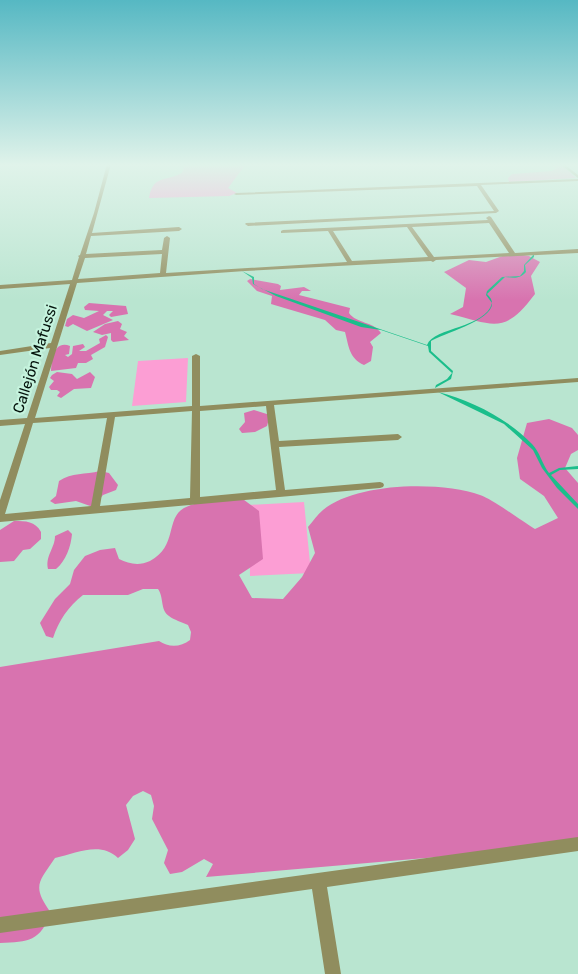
<svg xmlns="http://www.w3.org/2000/svg" width="578" height="974" font-family="Rubik,sans-serif">
<style>
.green{fill:#fc9ed4}
.forest{fill:#d873af}
.water{fill:#1bbe8b}
.lines{fill:none;stroke-linecap:round;stroke-linejoin:round}
.minor{fill:#908d5e;fill-rule:evenodd}
.labels{text-anchor:middle;stroke-width:4.5;stroke-linejoin:round;paint-order:stroke}
.street-label{font-size:15px;fill:#03120b;stroke:#c5f3dd}
</style>
<rect width="100%" height="100%" fill="#b9e5d0"/>
<g class="green">
<path d="M185 164H246L228 188 237 193 229 196 149 198C153 175 164 182 182 173Z"/>
<polygon points="546,164 561,164 576,178 509,182 508,178 512,174 552,171 557,168"/>
<polygon points="188,358 186,402 132,406 138,361"/>
<polygon points="304,502 311,573 250,576 249,505"/>
</g>
<g class="forest">
<path d="M511 253 529 256 540 262 531 276 535 294C504 335 495 325 450 314L463 307 466 288 444 272 469 260 486 262Z"/>
<path d="M250 279 278 284 281 286 280 290 304 287 311 291H302L299 295 350 308 349 313C357 324 373 321 381 333L370 342 373 347 371 361 364 365C349 358 349 347 345 332L336 330 325 320 271 304 272 296 257 291 247 281Z"/>
<polygon points="89,303 126,306 128,314 111,317 109,315 113,311 107,311 103,315 113,320 87,331 73,324 68,327 65,326 67,319 73,315 84,318 99,311 85,310 84,307"/>
<polygon points="118,321 122,324 120,329 127,332 124,336 129,340 113,342 111,340 111,333 102,335 93,332 105,324"/>
<path d="M106 335 108 337 105 347 91 355 93 359 86 363H78L76 368 51 371C52 359 54 340 70 346L69 354 65 355 68 357 72 354 73 346 83 344 85 347 79 351H86L100 343 99 339Z"/>
<polygon points="57,372 72,374 77,379 90,372 95,377 91,388 74,389 61,398 57,396 60,392 57,390 51,390 49,387 54,381 50,378 52,375"/>
<polygon points="254,410 270,415 267,426 255,432 242,433 239,429 245,422 244,413"/>
<path d="M549 419 572 428 578 435V450L571 454 565 468 578 483V845L206 877 213 864 204 859 182 872 170 874 164 863 168 850 152 819 154 806 151 795 143 791 133 796 126 805 135 839 128 850 118 858C101 841 76 853 55 858 38 883 32 886 51 913 40 941 29 942 0 943V667L159 641C169 648 181 647 190 640L191 632 188 625C182 622 174 620 169 616 160 610 164 597 158 589H143L128 595H83C68 607 59 620 53 638L46 636 40 623 55 599 70 584 74 570 85 556 100 550 115 548 119 559C129 564 139 566 150 561 178 546 165 519 184 508 200 500 222 499 240 497L259 511 263 559 239 575 252 598 283 599 302 577 315 553 308 527C313 521 318 514 323 510 356 482 442 481 480 495 494 500 520 520 535 529L558 518 544 496 520 479 517 458 527 423Z"/>
<path d="M100 471 109 473 118 485 116 490 103 495 93 507 76 501 55 504 50 501 56 496 59 481C72 472 85 475 100 471Z"/>
<path d="M14 521C26 521 35 521 41 532V539L30 549 23 550 14 561 0 562V530Z"/>
<path d="M68 530 72 534C71 546 66 561 56 569H48C45 556 55 548 55 536Z"/>
</g>
<g class="water">
<path d="M534 254V257L525 265 526 272C520 279 514 278 505 277L487 294C511 316 443 333 431 341V351L453 371 451 379 435 388 436 385 447 379 452 373 429 352 428 346 381 330 361 327 276 296 253 284 252 278 242 271 254 277V284L262 289 427 345C434 327 486 328 492 303L486 295 487 291 502 277 520 276 524 271V265Z"/>
<path d="M438 392C471 400 508 419 532 444 540 452 542 464 549 473L559 468 578 466V469L560 470 551 475 578 504V509L557 488 542 468 533 450 504 424Z"/>
</g>
<g class="lines">
<g class="minor">
<path d="M107 164H111L92 233 179 227 182 229 179 231 91 236 86 254 162 250 164 238 167 236 170 238 166 273 347 262 328 231 281 233V231L283 230 488 220 486 218 489 216 491 217 515 253 578 249V253L436 260 433 262 431 261 245 271 77 283 35 418 192 406V356L196 354 200 356V406L578 378V382L274 405 279 441 398 434 402 437 398 440 279 447 285 490 380 482 383 483 384 485 383 487 380 488 0 522V500L25 424 0 426V420L27 418 50 348 0 355V351L51 343 70 284 0 289V285L72 280 79 257 78 256 80 255 94 213ZM489 223 509 253 434 257 412 227ZM407 227 428 257 352 261 333 231ZM162 254 160 273 78 279 85 258ZM266 406 276 490 200 497V411ZM192 411 190 498 100 506 115 417ZM107 418 91 506 5 514 33 423Z"/>
<polygon points="560,164 564,164 578,175 578,178"/>
<polygon points="578,179 578,181 481,185 499,211 496,213 248,226 245,224 246,223 494,211 477,186 236,195 234,194 236,193"/>
<polygon points="578,837 578,851 327,887 341,974 325,974 312,889 0,933 0,917"/>
</g>
</g>
<linearGradient id="sky" x2="0" y2="1"><stop stop-color="#56b8c3"/><stop offset="0.55" stop-color="#e0f3ea"/><stop offset="1" stop-color="#e0f3ea" stop-opacity="0"/></linearGradient>
<rect width="578" height="300" fill="url(#sky)"/>
<g class="labels">
<g class="street-label">
<text transform="translate(35 359) rotate(-72)" y="5">Callejón Mafussi</text>
</g>
</g>
</svg>
